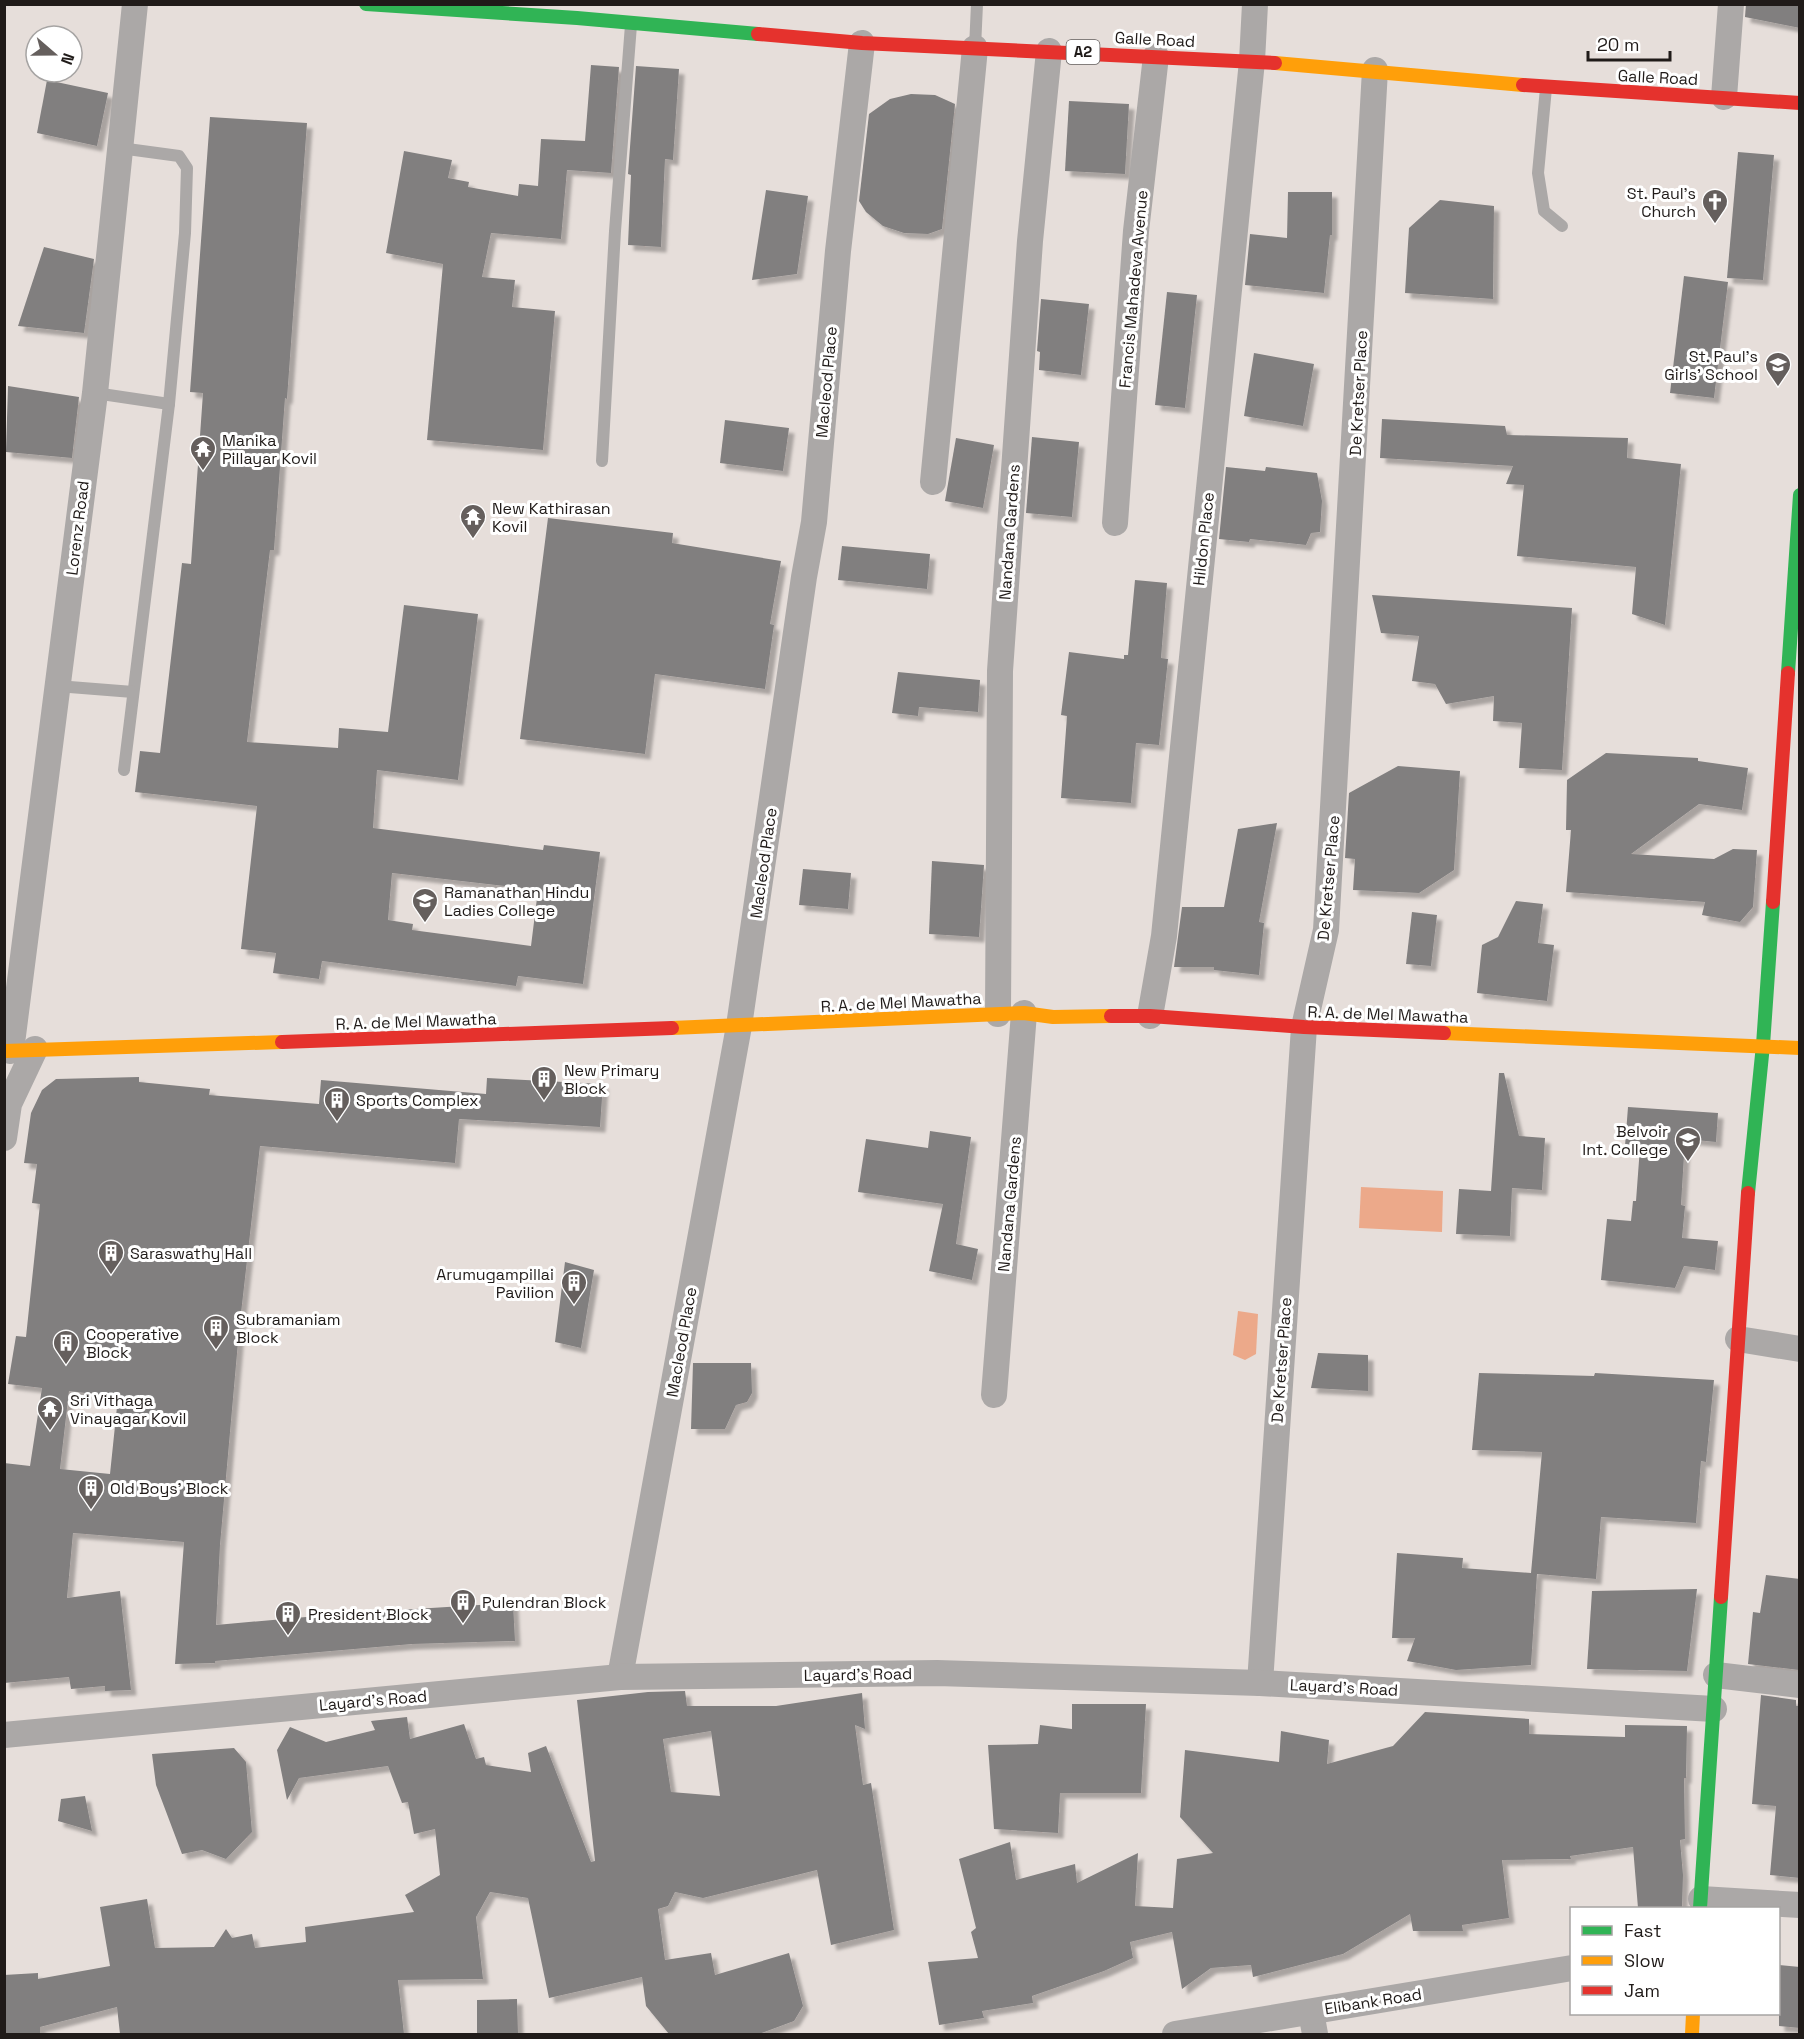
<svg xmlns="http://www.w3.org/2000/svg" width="1804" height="2039" font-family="'Space Grotesk',sans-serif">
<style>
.water{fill:#eca98a}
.building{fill:#817f7f;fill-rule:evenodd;filter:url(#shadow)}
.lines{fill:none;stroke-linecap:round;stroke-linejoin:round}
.lane{stroke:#aba8a7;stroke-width:12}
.street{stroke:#aba8a7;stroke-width:26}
.fast{stroke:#30b455;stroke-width:14}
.slow{stroke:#ff9f0a;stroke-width:14}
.jam{stroke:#e5322d;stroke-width:14}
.labels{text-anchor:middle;stroke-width:6;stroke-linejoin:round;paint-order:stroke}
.shield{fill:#fff;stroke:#635f5e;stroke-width:1.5}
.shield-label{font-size:15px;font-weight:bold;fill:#201b19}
.street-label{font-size:16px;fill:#201b19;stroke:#fff}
.poi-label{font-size:16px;fill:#201b19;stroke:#fff;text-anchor:start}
</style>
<defs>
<filter id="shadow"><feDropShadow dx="5.5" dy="5.5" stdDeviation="1.5" flood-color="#0004"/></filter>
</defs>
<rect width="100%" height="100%" fill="#e6deda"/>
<g class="water">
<polygon points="1361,1187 1443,1191 1442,1232 1359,1228"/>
<polygon points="1238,1311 1258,1314 1256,1354 1245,1360 1233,1355"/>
</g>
<g class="building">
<polygon points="1746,4 1800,4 1800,28 1745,17"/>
<polygon points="591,65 619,67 611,173 567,170 561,239 491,233 482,277 515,280 512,307 555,311 543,450 427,440 443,264 386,253 404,151 452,160 448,178 469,182 468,187 518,196 519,184 538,186 541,139 585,141"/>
<polygon points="636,66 679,69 673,160 665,159 661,247 628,245 631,175 628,174"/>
<polygon points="47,80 108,93 97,146 37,133"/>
<polygon points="911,94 935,95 955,104 942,229 928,234 904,233 883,226 866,212 859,201 869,114 890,99"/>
<polygon points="1069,101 1129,104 1125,174 1065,171"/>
<path d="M210 117 307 123 287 399 285 398 274 550H270L247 742 338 748 339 728 388 732 404 605 478 614 458 780 377 770 373 828 543 850 544 845 600 852 583 984 518 976 516 986 322 961 319 979 273 973 276 953 241 949 257 806 135 792 140 751 160 753 182 563 191 564 203 393 190 392ZM392 873 538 890 531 946 412 930 413 924 388 920Z"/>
<polygon points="1738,152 1774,155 1763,280 1727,278"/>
<polygon points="766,190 808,196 797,274 752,280"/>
<polygon points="1288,192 1332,192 1332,235 1330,235 1324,293 1245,285 1250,234 1287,238"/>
<polygon points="1440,200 1494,206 1493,299 1405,293 1409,228"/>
<polygon points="44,247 94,259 84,333 18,326"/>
<polygon points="1684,276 1728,282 1714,398 1670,393"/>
<polygon points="1167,292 1197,295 1185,408 1155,405"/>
<polygon points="1041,299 1089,304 1081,375 1039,370 1040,352 1037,351"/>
<polygon points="1254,353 1314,364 1303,426 1244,416"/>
<polygon points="8,386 79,397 72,458 6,452"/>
<polygon points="1382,419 1505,426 1507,435 1628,438 1627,458 1681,464 1665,625 1632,614 1636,567 1517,556 1524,485 1506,484 1513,466 1380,458"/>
<polygon points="725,420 789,428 783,471 720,463"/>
<polygon points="1032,437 1079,442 1072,517 1026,513"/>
<polygon points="956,438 994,445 983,508 945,501"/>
<polygon points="1226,467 1265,471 1266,467 1317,473 1322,501 1320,532 1311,533 1306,545 1250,539 1249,542 1219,539"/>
<polygon points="548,518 673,533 672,543 781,561 770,624 774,625 765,689 655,674 645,754 520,739"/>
<polygon points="842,546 930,554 927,589 838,580"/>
<polygon points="1135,580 1167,583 1161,658 1168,659 1159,745 1136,743 1131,803 1061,798 1067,716 1061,715 1069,652 1124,659 1124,655 1128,655"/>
<polygon points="1372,595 1572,608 1562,770 1519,768 1522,723 1493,721 1494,696 1446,704 1435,684 1412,681 1419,636 1381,633"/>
<polygon points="898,672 980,680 978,712 919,707 918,716 892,713"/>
<polygon points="1606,753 1698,758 1698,761 1748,768 1742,810 1699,804 1631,854 1714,859 1733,849 1757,850 1753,907 1740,922 1702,915 1705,902 1566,892 1571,830 1566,830 1567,780"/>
<polygon points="1398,766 1460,771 1454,870 1419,893 1353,890 1355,859 1345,858 1349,793"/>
<polygon points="1277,823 1259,922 1264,923 1259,975 1214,970 1214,967 1174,967 1182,907 1224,907 1238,829"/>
<polygon points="932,861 984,865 979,937 929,934"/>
<polygon points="803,869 851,873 848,909 799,905"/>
<polygon points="1516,901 1543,904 1538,943 1554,945 1547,1001 1477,993 1482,945 1498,937"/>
<polygon points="1412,912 1437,915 1431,966 1406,964"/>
<polygon points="1499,1073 1504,1073 1519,1136 1545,1138 1542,1190 1512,1188 1510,1236 1456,1234 1459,1189 1491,1191"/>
<path d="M139 1077V1082L210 1089 209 1095 319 1104 321 1080 486 1094 487 1078 603 1084 600 1127 459 1119 455 1163 260 1146 239 1331 220 1545 216 1625 351 1613 513 1603 515 1641 412 1644 215 1661V1663L175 1664 184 1542 73 1533 67 1598 120 1591 131 1690 105 1691V1686L71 1689 69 1677 4 1683V1463L30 1466 42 1388 8 1384 16 1336 26 1337 40 1204 32 1203 37 1164 24 1163 31 1113 42 1090 56 1079ZM69 1391 118 1397 110 1474 60 1469Z"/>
<polygon points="1628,1107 1718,1113 1716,1142 1685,1139 1681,1205 1685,1206 1682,1238 1718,1241 1715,1270 1684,1266 1675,1288 1601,1280 1607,1219 1631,1221 1633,1201 1636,1201 1640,1147 1625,1146"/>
<polygon points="930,1131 971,1137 956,1244 978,1249 972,1280 929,1271 943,1204 858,1192 866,1139 928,1148"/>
<polygon points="565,1262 594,1270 581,1348 555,1342"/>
<polygon points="1318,1353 1368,1355 1368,1391 1311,1388"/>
<polygon points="693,1363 751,1363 752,1393 747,1402 736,1405 725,1429 691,1429"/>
<polygon points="1479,1373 1594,1376 1595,1373 1714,1380 1706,1462 1701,1461 1696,1523 1601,1517 1596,1579 1537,1574 1531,1665 1456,1670 1407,1661 1415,1638 1392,1638 1397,1553 1463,1558 1462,1568 1531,1573 1542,1452 1472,1450"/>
<polygon points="1766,1575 1800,1579 1799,1670 1748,1664 1753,1612 1760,1613"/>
<polygon points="1697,1589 1687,1671 1587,1669 1592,1591"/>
<path d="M685 1691 687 1706H776L862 1693 865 1729 855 1725 863 1785 871 1783 894 1930 831 1945 817 1870 703 1898 675 1892 668 1906 658 1909 665 1960 711 1953 715 1975 789 1953 803 2006 794 2021 759 2034H669L646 2006 642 1977 549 1998 528 1898 490 1892 476 1917 483 1979 398 1980 404 2034H120L117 2007 40 2027V2034H4V1975L38 1973V1979L110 1966 100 1907 147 1899 155 1948 214 1947 226 1929 232 1938 252 1934 255 1948 306 1942 305 1927 414 1912 405 1895 440 1875 435 1829 414 1834 408 1802 402 1803 388 1766 299 1778 287 1800 277 1750 290 1727 326 1742 375 1730 371 1721 407 1717 410 1739 464 1724 476 1759 484 1757 486 1765 531 1772 528 1753 546 1746 591 1862 595 1861 577 1700 648 1692ZM711 1731 720 1796 671 1792 663 1739Z"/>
<polygon points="1761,1695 1796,1700 1796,1706 1800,1706 1800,1878 1770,1875 1776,1806 1752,1804"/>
<polygon points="1072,1704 1146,1704 1141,1793 1060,1793 1058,1833 994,1829 988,1745 1038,1744 1040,1725 1072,1729"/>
<polygon points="1425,1712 1529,1719 1529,1734 1625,1737 1625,1725 1687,1726 1686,1778 1684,1778 1685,1839 1680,1840 1683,1875 1682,1908 1638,1908 1633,1847 1570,1856 1571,1859 1502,1860 1509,1918 1462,1925 1463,1931 1413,1931 1410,1914 1343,1954 1253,1977 1251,1965 1211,1968 1182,1989 1172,1932 1130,1942 1133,1958 1104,1971 1032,1996 1033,2003 982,2011 984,2018 939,2025 928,1962 978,1958 971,1932 976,1928 959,1859 1010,1842 1016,1880 1075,1864 1077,1883 1138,1853 1135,1906 1173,1908 1177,1859 1213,1853 1180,1817 1185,1750 1279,1762 1281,1731 1329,1740 1327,1764 1393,1746"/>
<polygon points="234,1748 246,1762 252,1832 226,1859 202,1850 182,1854 156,1785 152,1754"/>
<polygon points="85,1796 92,1831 58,1821 61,1799"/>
<polygon points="1779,1965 1800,1967 1800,2028 1779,2026"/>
<polygon points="517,1999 518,2034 477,2034 477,2000"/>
</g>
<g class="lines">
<g class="lane">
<polyline points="975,48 977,4"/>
<polyline points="1546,88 1538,173 1544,211 1562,226"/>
<polyline points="120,148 179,156 187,168 185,233 169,404 124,770"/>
<polyline points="95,393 169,404"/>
<polyline points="602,461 615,231 631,25"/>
<polyline points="57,686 133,692"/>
</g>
<g class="street">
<polyline points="1724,97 1731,4"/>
<polyline points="933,482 975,48"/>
<polyline points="1115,523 1136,231 1156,56"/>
<polyline points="998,1014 1000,671 1030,241 1049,51"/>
<polyline points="1150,1016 1164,936 1252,61 1255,4"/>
<polyline points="11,1051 95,393 135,4"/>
<polyline points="4,1138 9,1104 35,1049"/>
<polyline points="1738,1339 1800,1349"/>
<polyline points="994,1395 1024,1013"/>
<polyline points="1716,1675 1800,1685"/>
<polyline points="620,1677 739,1026 804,577 814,522 838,251 862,43"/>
<polyline points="1260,1683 1304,1027 1326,930 1375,70"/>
<polyline points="4,1735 620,1677 937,1673 1260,1683 1714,1709"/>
<polyline points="1701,1899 1800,1905"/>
<polyline points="1311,2012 1315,2034"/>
<polyline points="1175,2034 1572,1968"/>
</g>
<g class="fast">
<polyline points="366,4 577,18 758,34"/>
<polyline points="1788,673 1800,495"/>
<polyline points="1748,1193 1763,1045 1773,902"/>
<polyline points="1700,1908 1721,1597"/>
</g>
<g class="slow">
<polyline points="1275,63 1523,85"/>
<polyline points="672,1028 1024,1013 1053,1017 1111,1016"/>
<polyline points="1444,1033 1800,1048"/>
<polyline points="4,1051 282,1042"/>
<polyline points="1692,2034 1693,2014"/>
</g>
<g class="jam">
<polyline points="758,34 862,43 1275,63"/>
<polyline points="1523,85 1800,103"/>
<polyline points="1773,902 1788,673"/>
<polyline points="1111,1016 1150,1016 1304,1027 1444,1033"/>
<polyline points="282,1042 672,1028"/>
<polyline points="1721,1597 1748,1193"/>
</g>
</g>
<defs>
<symbol id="church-pin" viewBox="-11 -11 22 30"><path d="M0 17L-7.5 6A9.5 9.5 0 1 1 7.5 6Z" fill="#655f5d" stroke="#fff"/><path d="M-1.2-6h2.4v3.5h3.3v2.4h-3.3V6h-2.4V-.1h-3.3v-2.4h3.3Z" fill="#fff"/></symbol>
<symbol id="school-pin" viewBox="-11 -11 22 30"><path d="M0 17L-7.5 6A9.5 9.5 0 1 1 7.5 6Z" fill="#655f5d" stroke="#fff"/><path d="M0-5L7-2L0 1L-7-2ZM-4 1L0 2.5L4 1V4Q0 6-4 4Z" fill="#fff"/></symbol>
<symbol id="temple-pin" viewBox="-11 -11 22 30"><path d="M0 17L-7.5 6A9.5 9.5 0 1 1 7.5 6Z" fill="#655f5d" stroke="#fff"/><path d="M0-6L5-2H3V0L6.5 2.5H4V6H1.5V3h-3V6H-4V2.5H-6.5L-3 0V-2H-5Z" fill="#fff"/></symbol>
<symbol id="building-pin" viewBox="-11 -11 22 30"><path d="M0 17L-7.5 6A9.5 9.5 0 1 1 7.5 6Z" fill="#655f5d" stroke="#fff"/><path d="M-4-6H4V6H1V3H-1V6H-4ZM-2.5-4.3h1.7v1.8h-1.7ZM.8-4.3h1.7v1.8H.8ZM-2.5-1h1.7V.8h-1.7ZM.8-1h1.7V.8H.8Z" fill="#fff"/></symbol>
</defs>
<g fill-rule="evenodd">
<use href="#church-pin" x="1700" y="187" width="30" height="40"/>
<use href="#school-pin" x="1763" y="350" width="30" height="40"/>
<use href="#temple-pin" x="188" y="434" width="30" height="40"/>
<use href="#temple-pin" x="458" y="502" width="30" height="40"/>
<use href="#school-pin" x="410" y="886" width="30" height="40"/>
<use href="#building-pin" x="529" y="1064" width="30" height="40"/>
<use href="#building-pin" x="322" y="1085" width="30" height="40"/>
<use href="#school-pin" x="1673" y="1125" width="30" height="40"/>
<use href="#building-pin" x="96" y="1238" width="30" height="40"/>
<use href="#building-pin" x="559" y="1268" width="30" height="40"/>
<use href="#building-pin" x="201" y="1313" width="30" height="40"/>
<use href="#building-pin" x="51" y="1328" width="30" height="40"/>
<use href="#temple-pin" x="35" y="1394" width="30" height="40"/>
<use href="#building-pin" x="76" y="1473" width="30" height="40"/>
<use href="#building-pin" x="448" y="1587" width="30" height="40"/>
<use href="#building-pin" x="273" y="1599" width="30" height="40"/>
</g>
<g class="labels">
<rect class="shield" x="1066.5" y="40" width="33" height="24" rx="4.5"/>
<g class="shield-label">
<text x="1083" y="57">A2</text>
</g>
<g class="street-label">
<text transform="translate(1155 39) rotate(3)" y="6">Galle Road</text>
<text transform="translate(1658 77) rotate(3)" y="6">Galle Road</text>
<text transform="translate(1133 289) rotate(-85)" y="6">Francis Mahadeva Avenue</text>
<text transform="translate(826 382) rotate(-85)" y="6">Macleod Place</text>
<text transform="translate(1358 393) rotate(-87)" y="6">De Kretser Place</text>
<text transform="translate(77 528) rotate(-83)" y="6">Lorenz Road</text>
<text transform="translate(1009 532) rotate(-86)" y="6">Nandana Gardens</text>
<text transform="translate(1203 539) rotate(-84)" y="6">Hildon Place</text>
<text transform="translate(763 863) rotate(-82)" y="6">Macleod Place</text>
<text transform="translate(1328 878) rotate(-85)" y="6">De Kretser Place</text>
<text transform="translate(901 1002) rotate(-3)" y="6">R. A. de Mel Mawatha</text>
<text transform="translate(1388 1014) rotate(2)" y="6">R. A. de Mel Mawatha</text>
<text transform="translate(416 1021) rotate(-2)" y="6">R. A. de Mel Mawatha</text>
<text transform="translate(1009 1204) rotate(-85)" y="6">Nandana Gardens</text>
<text transform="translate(681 1342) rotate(-80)" y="6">Macleod Place</text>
<text transform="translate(1281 1360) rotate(-86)" y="6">De Kretser Place</text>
<text transform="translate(858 1674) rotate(-1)" y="6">Layard's Road</text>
<text transform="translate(1344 1687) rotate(3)" y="6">Layard's Road</text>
<text transform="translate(373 1700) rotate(-5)" y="6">Layard's Road</text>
<text transform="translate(1373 2001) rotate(-9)" y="6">Elibank Road</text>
</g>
<g class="poi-label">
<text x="1696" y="199" text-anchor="end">St. Paul's<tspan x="1696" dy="18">Church</tspan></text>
<text x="1758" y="362" text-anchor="end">St. Paul's<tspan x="1758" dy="18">Girls' School</tspan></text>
<text x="222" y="446">Manika<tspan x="222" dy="18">Pillayar Kovil</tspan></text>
<text x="492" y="514">New Kathirasan<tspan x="492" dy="18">Kovil</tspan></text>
<text x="444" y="898">Ramanathan Hindu<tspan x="444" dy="18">Ladies College</tspan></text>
<text x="564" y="1076">New Primary<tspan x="564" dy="18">Block</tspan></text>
<text x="356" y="1106">Sports Complex</text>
<text x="1668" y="1137" text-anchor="end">Belvoir<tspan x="1668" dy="18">Int. College</tspan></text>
<text x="130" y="1259">Saraswathy Hall</text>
<text x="554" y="1280" text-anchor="end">Arumugampillai<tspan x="554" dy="18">Pavilion</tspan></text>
<text x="236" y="1325">Subramaniam<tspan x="236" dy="18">Block</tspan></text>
<text x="86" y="1340">Cooperative<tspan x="86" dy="18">Block</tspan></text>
<text x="70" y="1406">Sri Vithaga<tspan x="70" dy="18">Vinayagar Kovil</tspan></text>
<text x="110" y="1494">Old Boys' Block</text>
<text x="482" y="1608">Pulendran Block</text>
<text x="308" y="1620">President Block</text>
</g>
</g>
<rect width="1804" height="2039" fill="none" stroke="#201b19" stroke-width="12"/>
<rect x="1570" y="1907" width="210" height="108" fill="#ffffff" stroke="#a6a4a3" stroke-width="1.5"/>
<rect x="1582" y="1926" width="30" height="9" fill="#30b455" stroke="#a6a4a3" stroke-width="1.5"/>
<text x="1624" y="1937" font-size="18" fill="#201b19">Fast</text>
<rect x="1582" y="1956" width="30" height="9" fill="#ff9f0a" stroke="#a6a4a3" stroke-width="1.5"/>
<text x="1624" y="1967" font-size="18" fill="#201b19">Slow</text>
<rect x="1582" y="1986" width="30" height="9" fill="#e5322d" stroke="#a6a4a3" stroke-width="1.5"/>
<text x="1624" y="1997" font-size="18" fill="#201b19">Jam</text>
<g transform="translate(54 54) rotate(110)"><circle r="28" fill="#ffffff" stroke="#a6a4a3" stroke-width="1.5"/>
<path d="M0-4.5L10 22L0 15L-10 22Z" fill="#655f5d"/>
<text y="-9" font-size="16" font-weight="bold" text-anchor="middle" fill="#201b19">N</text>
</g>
<path d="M1588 51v9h82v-9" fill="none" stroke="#201b19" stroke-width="3"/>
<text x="1597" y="51" font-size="18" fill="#201b19" stroke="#ffffff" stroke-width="4.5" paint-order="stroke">20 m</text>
</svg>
